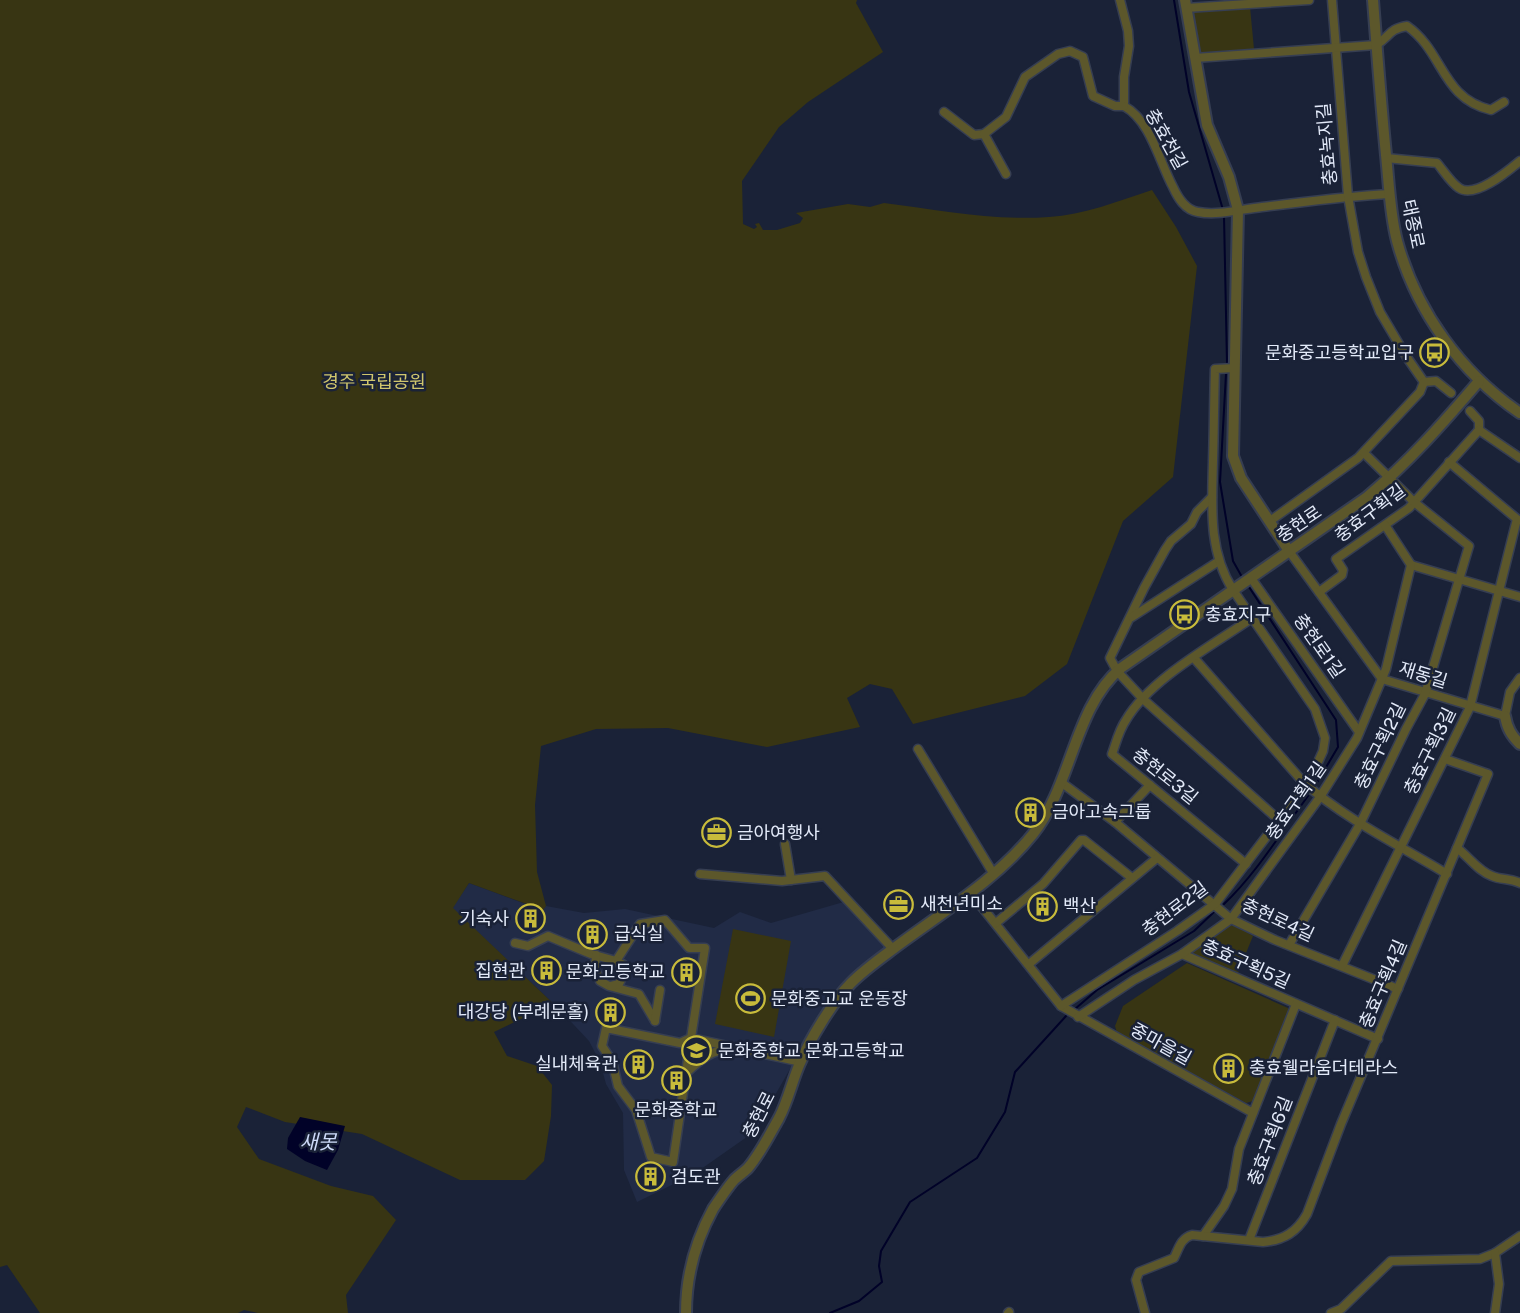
<svg xmlns="http://www.w3.org/2000/svg" width="1520" height="1313" font-family="'Public Sans','Noto Sans KR',sans-serif">
<style>
.built{fill:#212b46}
.green{fill:#383513}
.water{fill:#010228}
.lines{fill:none;stroke-linecap:round;stroke-linejoin:round}
.stream{stroke:#010228;stroke-width:2}
.minor-casing{stroke:#363e52;stroke-width:11}
.tertiary-casing{stroke:#363e52;stroke-width:14}
.minor{stroke:#5c572b;stroke-width:8}
.tertiary{stroke:#5c572b;stroke-width:10}
.labels{text-anchor:middle;stroke-width:5;stroke-linejoin:round;paint-order:stroke}
.street-label{font-size:18px;fill:#e3eaf9;stroke:#1a2237}
.poi-label{font-size:18px;fill:#e3eaf9;stroke:#1a2237;text-anchor:start}
.park-label{font-size:18px;fill:#d0c66d;stroke:#1a2237}
.water-label{font-size:20px;font-style:italic;fill:#cedbf9;stroke:#1a2237}
</style>
<rect width="100%" height="100%" fill="#1a2237"/>
<polygon class="built" points="469,883 542,910 546,906 584,913 625,909 714,928 740,912 771,923 847,901 885,947 834,992 754,1132 694,1174 637,1202 624,1170 623,1113 606,1084 600,1062 589,1041 559,1009 452,908"/>
<g class="green">
<path d="M0 0H857L856 3 883 52 808 102 779 127 742 181 743 224 754 229 757 227 755 224 759 223 763 230H777L800 223 803 218 796 213 848 204 870 207 884 203C939 210 993 221 1049 217 1083 215 1119 201 1152 190L1176 227 1197 266 1173 477 1123 521 1067 664 1025 696 913 724 892 689 870 684 847 698 860 727 767 747 668 728 596 729 541 746 535 805 537 872 546 906 543 910 469 883 453 908 559 1009 531 1014 494 1032 507 1056 537 1066 552 1085 551 1116 544 1161 525 1180H460L362 1134 285 1122 246 1107 237 1127 259 1159 331 1186 373 1196 396 1220 346 1295 348 1313H258L244 1310 238 1313H40L7 1265 0 1267Z"/>
<polygon points="1250,7 1254,49 1200,53 1196,49 1191,16 1197,10"/>
<polygon points="1227,925 1235,926 1253,936 1237,975 1189,954"/>
<polygon points="733,929 791,941 774,1037 715,1024"/>
<polygon points="1187,963 1288,1008 1288,1013 1253,1101 1246,1103 1117,1033 1115,1026 1123,1006"/>
</g>
<polygon class="water" points="300,1117 345,1126 338,1150 327,1170 305,1161 287,1149 288,1138"/>
<g class="lines">
<g class="stream">
<polyline points="1174,0 1189,92 1223,210"/>
<polyline points="1224,216 1227,363"/>
<polyline points="1226,374 1220,482 1233,561 1242,577"/>
<polyline points="1249,587 1336,720 1338,747 1315,786"/>
<path d="M1224 904C1256 874 1282 831 1308 796"/>
<polyline points="1075,1009 1097,990 1194,931 1215,911"/>
<polyline points="830,1313 859,1301 882,1282 879,1266 881,1251 910,1202 977,1158 1005,1112 1015,1072 1066,1016"/>
</g>
<defs>
<g id="minor">
<path d="M1120 0 1128 31 1129 46 1124 77V106C1151 121 1159 161 1173 187 1178 198 1185 210 1198 212 1218 216 1242 209 1262 207 1304 202 1347 196 1390 194"/>
<polyline points="1332,0 1348,196 1358,252 1366,277 1380,312 1406,356 1424,382"/>
<polyline points="1186,8 1309,0"/>
<path d="M1195 58 1376 45C1390 37 1388 29 1407 26 1444 52 1441 98 1491 110L1504 102"/>
<polyline points="944,112 974,135 984,134"/>
<path d="M1386 158 1437 163C1443 170 1451 183 1459 188 1475 199 1508 171 1520 161"/>
<polyline points="1006,174 984,134 1006,117 1025,77 1058,54 1070,51 1083,57 1093,96 1115,106 1124,106"/>
<polyline points="1424,382 1436,381 1451,393"/>
<polyline points="1470,411 1479,421 1479,430 1520,458"/>
<polyline points="1212,497 1197,512 1191,524 1171,541 1165,550 1144,588 1110,658 1117,671 1143,699 1279,820"/>
<polyline points="1270,521 1358,458 1420,392 1424,382"/>
<polyline points="1289,551 1382,679 1505,716 1510,692 1520,678"/>
<polyline points="1411,565 1520,597"/>
<polyline points="1251,578 1359,732"/>
<polyline points="1319,592 1342,575 1343,570 1336,559 1409,508 1479,430"/>
<polyline points="1132,617 1219,561"/>
<path d="M1194 658 1304 783C1347 820 1399 845 1447 874"/>
<polyline points="918,749 993,873"/>
<polyline points="1062,783 1115,822 1231,919 1275,940 1398,989"/>
<polyline points="1115,822 1150,785"/>
<polyline points="785,844 791,880"/>
<path d="M1457 848C1469 857 1478 871 1492 876 1501 880 1510 878 1520 883"/>
<path d="M1246 864 1112 754C1116 743 1119 730 1126 720 1150 679 1213 645 1252 618"/>
<polyline points="700,874 782,881 825,876 893,949"/>
<polyline points="970,892 1061,1006 1253,1113"/>
<polyline points="996,923 1043,884 1081,840 1084,840 1132,878"/>
<polyline points="515,943 528,946 548,936 591,954 616,961 640,924 665,920 689,948 705,948 691,1038 680,1043 606,1028 602,1046 612,1061 618,1086 636,1110 651,1157 673,1162 691,1038 801,1062"/>
<polyline points="1289,945 1360,824 1406,729 1425,694 1469,546 1414,502 1364,453"/>
<polyline points="1182,954 1378,1039"/>
<polyline points="596,955 595,969 600,981 609,986 639,994 655,1021"/>
<polyline points="1029,964 1157,858"/>
<polyline points="1342,966 1470,707 1517,519 1449,462"/>
<polyline points="611,986 619,984 625,971 624,965 616,961"/>
<path d="M1061 1006 1177 931 1215 904 1279 820 1318 762 1323 751 1325 738 1315 709 1233 590C1208 551 1212 506 1213 461 1214 430 1214 399 1215 369L1235 368"/>
<polyline points="1078,1017 1134,980 1182,954 1231,919 1320,797 1357,738 1386,669 1411,565 1385,525"/>
<polyline points="655,1021 660,990"/>
<path d="M686 1073C699 1061 713 1048 732 1049"/>
<polyline points="1203,1236 1224,1206 1232,1189 1239,1149 1296,1004"/>
<polyline points="1249,1240 1335,1020"/>
<polyline points="1008,1313 1009,1312"/>
<path d="M1145 1313 1136 1280 1139 1272 1174 1258C1179 1248 1181 1238 1192 1235L1263 1242C1284 1240 1297 1232 1307 1214L1341 1124 1488 774 1445 759"/>
<polyline points="1331,1313 1341,1309 1391,1261 1480,1259 1495,1253 1520,1236"/>
<polyline points="1495,1313 1499,1284 1495,1253"/>
</g>
<g id="tertiary">
<polyline points="1185,0 1207,125 1229,177 1238,210 1233,456 1241,478 1289,551"/>
<path d="M1373 0C1377 52 1381 104 1386 155 1389 184 1390 214 1397 241 1416 311 1461 373 1520 413"/>
<path d="M1505 716C1507 728 1511 735 1520 744"/>
<path d="M686 1313C686 1276 695 1242 713 1209 719 1200 727 1188 734 1180 738 1176 744 1172 748 1168 760 1154 770 1134 779 1118 788 1101 792 1081 800 1063 810 1039 833 1001 851 983 865 969 881 958 897 946 943 912 997 879 1033 834 1072 785 1074 707 1121 668L1367 497C1409 462 1444 422 1479 381"/>
</g>
</defs>
<use href="#minor" class="minor-casing"/>
<use href="#tertiary" class="tertiary-casing"/>
<use href="#minor" class="minor"/>
<use href="#tertiary" class="tertiary"/>
</g>
<defs>
<symbol id="bus-ring" viewBox="-11 -11 22 22"><circle r="9.5" fill="#1a2237" stroke="#c8bb3b" stroke-width="1.5"/><path d="M-5-6H5V4H4V6H2V4H-2V6H-4V4H-5ZM-3.5-4V0h7V-4ZM-3.5 1.2v1.5H-2V1.2ZM2 1.2v1.5H3.5V1.2Z" fill="#c8bb3b"/></symbol>
<symbol id="building-ring" viewBox="-11 -11 22 22"><circle r="9.5" fill="#1a2237" stroke="#c8bb3b" stroke-width="1.5"/><path d="M-4-6H4V6H1V3H-1V6H-4ZM-2.5-4.3h1.7v1.8h-1.7ZM.8-4.3h1.7v1.8H.8ZM-2.5-1h1.7V.8h-1.7ZM.8-1h1.7V.8H.8Z" fill="#c8bb3b"/></symbol>
<symbol id="office-ring" viewBox="-11 -11 22 22"><circle r="9.5" fill="#1a2237" stroke="#c8bb3b" stroke-width="1.5"/><path d="M-6-3h4V-5.5h4V-3h4V5H-6ZM-1-4.5V-3h2v-1.5ZM-6 0V1H6V0Z" fill="#c8bb3b"/></symbol>
<symbol id="stadium-ring" viewBox="-11 -11 22 22"><circle r="9.5" fill="#1a2237" stroke="#c8bb3b" stroke-width="1.5"/><path d="M0-5a6.5 5 0 1 0 0 10a6.5 5 0 1 0 0-10ZM-3.5-1.8h7v3.6h-7Z" fill="#c8bb3b"/></symbol>
<symbol id="school-ring" viewBox="-11 -11 22 22"><circle r="9.5" fill="#1a2237" stroke="#c8bb3b" stroke-width="1.5"/><path d="M0-5L7-2L0 1L-7-2ZM-4 1L0 2.5L4 1V4Q0 6-4 4Z" fill="#c8bb3b"/></symbol>
</defs>
<g fill-rule="evenodd">
<use href="#bus-ring" x="1418" y="336" width="33" height="33"/>
<use href="#bus-ring" x="1168" y="598" width="33" height="33"/>
<use href="#building-ring" x="1014" y="796" width="33" height="33"/>
<use href="#office-ring" x="700" y="816" width="33" height="33"/>
<use href="#office-ring" x="882" y="888" width="33" height="33"/>
<use href="#building-ring" x="1026" y="890" width="33" height="33"/>
<use href="#building-ring" x="514" y="902" width="33" height="33"/>
<use href="#building-ring" x="576" y="918" width="33" height="33"/>
<use href="#building-ring" x="530" y="954" width="33" height="33"/>
<use href="#building-ring" x="670" y="956" width="33" height="33"/>
<use href="#stadium-ring" x="734" y="982" width="33" height="33"/>
<use href="#building-ring" x="594" y="996" width="33" height="33"/>
<use href="#school-ring" x="680" y="1034" width="33" height="33"/>
<use href="#building-ring" x="622" y="1048" width="33" height="33"/>
<use href="#building-ring" x="1212" y="1052" width="33" height="33"/>
<use href="#building-ring" x="660" y="1064" width="33" height="33"/>
<use href="#building-ring" x="634" y="1160" width="33" height="33"/>
</g>
<g class="labels">
<g class="street-label">
<text transform="translate(1166 139) rotate(61)" y="6">충효천길</text>
<text transform="translate(1327 144) rotate(-95)" y="6">충효녹지길</text>
<text transform="translate(1413 224) rotate(78)" y="6">태종로</text>
<text transform="translate(1370 513) rotate(-37)" y="6">충효구획길</text>
<text transform="translate(1299 524) rotate(-34)" y="6">충현로</text>
<text transform="translate(1319 646) rotate(55)" y="6">충현로1길</text>
<text transform="translate(1423 675) rotate(17)" y="6">재동길</text>
<text transform="translate(1380 746) rotate(-64)" y="6">충효구획2길</text>
<text transform="translate(1430 751) rotate(-64)" y="6">충효구획3길</text>
<text transform="translate(1165 776) rotate(39)" y="6">충현로3길</text>
<text transform="translate(1296 801) rotate(-55)" y="6">충효구획1길</text>
<text transform="translate(1175 909) rotate(-37)" y="6">충현로2길</text>
<text transform="translate(1278 920) rotate(25)" y="6">충현로4길</text>
<text transform="translate(1246 964) rotate(24)" y="6">충효구획5길</text>
<text transform="translate(1383 984) rotate(-67)" y="6">충효구획4길</text>
<text transform="translate(1161 1044) rotate(29)" y="6">중마을길</text>
<text transform="translate(759 1115) rotate(-63)" y="6">충현로</text>
<text transform="translate(1270 1141) rotate(-69)" y="6">충효구획6길</text>
</g>
<g class="poi-label">
<text x="1414" y="359" text-anchor="end">문화중고등학교입구</text>
<text x="1205" y="621">충효지구</text>
<text x="1052" y="818">금아고속그룹</text>
<text x="737" y="839">금아여행사</text>
<text x="920" y="910">새천년미소</text>
<text x="1063" y="912">백산</text>
<text x="509" y="925" text-anchor="end">기숙사</text>
<text x="614" y="940">급식실</text>
<text x="525" y="977" text-anchor="end">집현관</text>
<text x="665" y="978" text-anchor="end">문화고등학교</text>
<text x="771" y="1005">문화중고교 운동장</text>
<text x="589" y="1018" text-anchor="end">대강당 (부례문홀)</text>
<text x="718" y="1057">문화중학교 문화고등학교</text>
<text x="618" y="1070" text-anchor="end">실내체육관</text>
<text x="1249" y="1074">충효웰라움더테라스</text>
<text x="676" y="1116" text-anchor="middle">문화중학교</text>
<text x="671" y="1183">검도관</text>
</g>
<g class="park-label">
<text x="374" y="388">경주 국립공원</text>
</g>
<g class="water-label">
<text x="318" y="1149">새못</text>
</g>
</g>
</svg>
